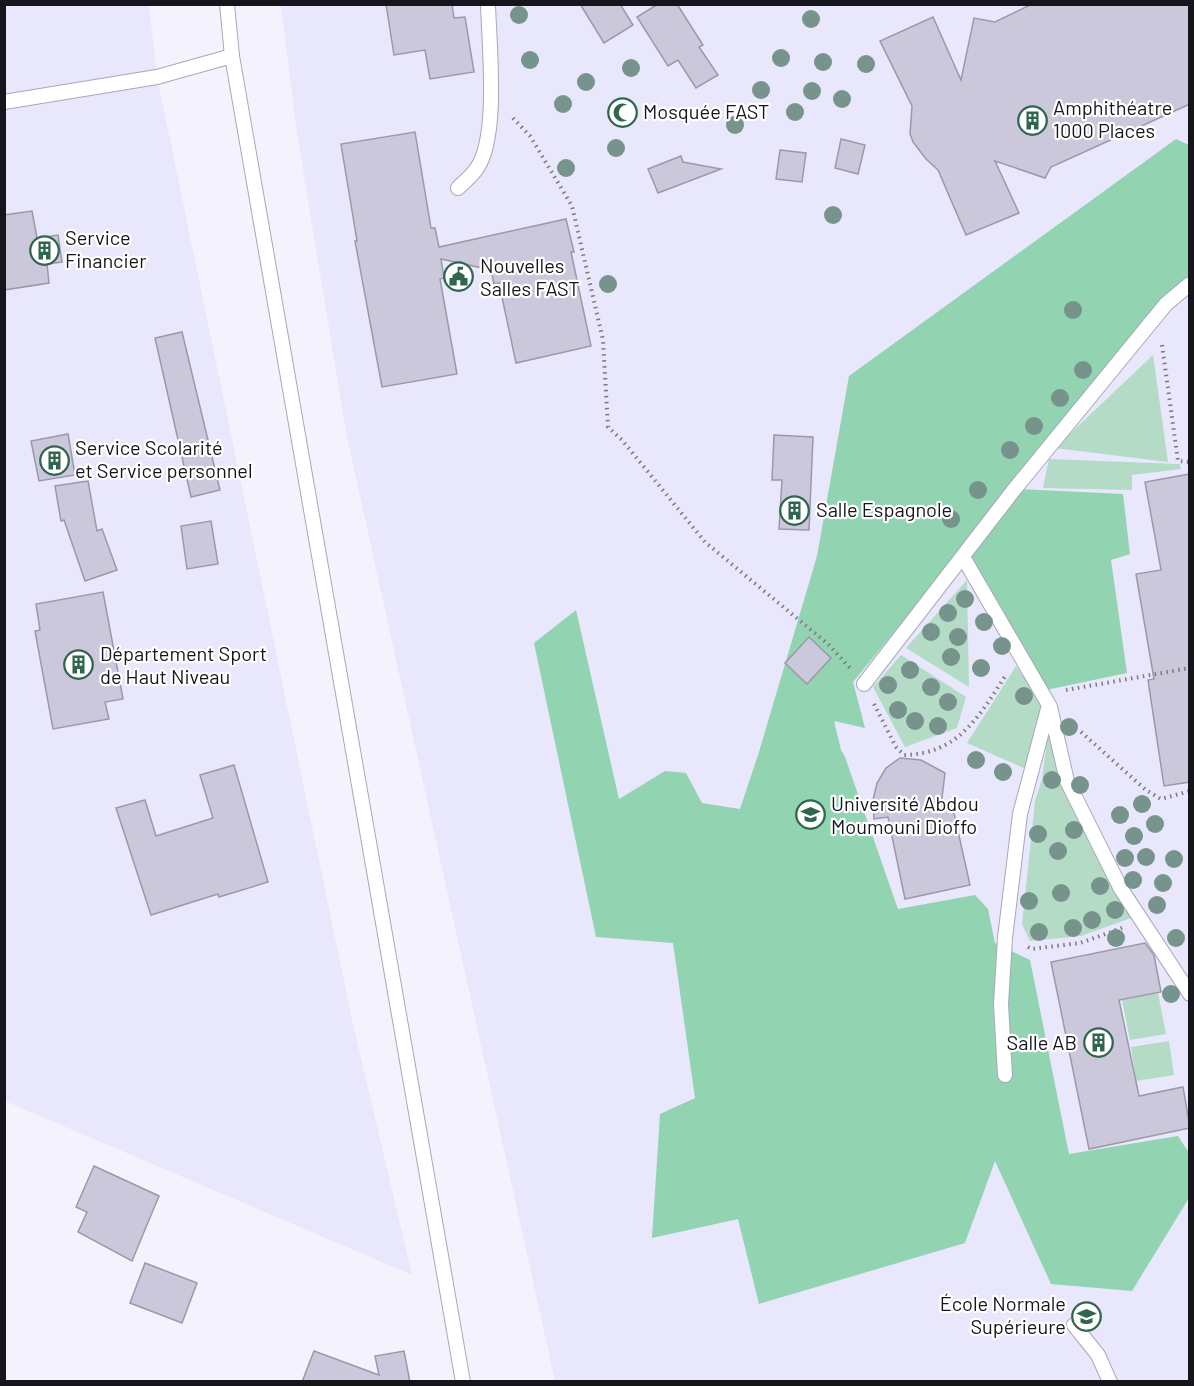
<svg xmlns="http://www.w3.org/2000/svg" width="1194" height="1386" font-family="Barlow,sans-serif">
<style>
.built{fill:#e9e7fc}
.green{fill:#b4dbc6}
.forest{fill:#92d3b1}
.building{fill:#cbc8db;stroke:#9b98aa;stroke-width:1.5}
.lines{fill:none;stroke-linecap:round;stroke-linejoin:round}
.lane-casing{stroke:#a9a7b9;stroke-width:16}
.path{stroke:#7a7981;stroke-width:4;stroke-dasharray:1.5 4.5;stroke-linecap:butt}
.lane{stroke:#fff;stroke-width:14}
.tree{fill:#76938c}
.labels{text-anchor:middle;stroke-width:4.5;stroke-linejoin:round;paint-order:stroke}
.poi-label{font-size:20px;fill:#16151b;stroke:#fff;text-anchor:start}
</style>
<rect width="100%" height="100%" fill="#f3f2fd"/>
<g class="built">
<polygon points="5,5 149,5 157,77 352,1020 412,1275 5,1101"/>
<polygon points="281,5 1189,5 1189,1381 555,1381 347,437 297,133"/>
</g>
<g class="green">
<polygon points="1153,355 1168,462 1055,448"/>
<polygon points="1049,459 1180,464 1181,469 1132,475 1132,490 1043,488"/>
<polygon points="967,580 969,687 906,648"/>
<polygon points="901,655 966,697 957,728 905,747 873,687"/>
<polygon points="1016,666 1044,706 1026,769 967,743"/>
<polygon points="1049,725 1063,784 1131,918 1081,936 1030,941 1022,924 1035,801 1042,779"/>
<polygon points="1158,993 1166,1034 1130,1040 1122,1000"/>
<polygon points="1169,1041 1174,1075 1136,1081 1131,1047"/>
</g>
<g class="forest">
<polygon points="1176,139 1189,145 1189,279 1110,370 853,682 865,728 834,721 841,750 845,757 898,909 975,895 988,909 995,943 1030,960 1069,1154 1178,1136 1189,1153 1189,1198 1132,1291 1051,1284 995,1161 965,1243 759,1304 738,1219 652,1238 660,1114 695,1098 673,943 596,937 534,643 576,610 619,799 665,771 686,773 702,803 740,809 759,752 817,556 849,376"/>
<polygon points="1019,489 1123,494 1130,554 1111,560 1127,673 1046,690 966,556"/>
</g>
<g class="building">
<polygon points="386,4 452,4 454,18 465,17 474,72 430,79 425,50 394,55"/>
<polygon points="580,4 620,4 633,25 604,43"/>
<polygon points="658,4 677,4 703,45 699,47 718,75 696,88 678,60 668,66 637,17"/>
<polygon points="1032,4 1190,4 1190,104 1051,167 1045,178 995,161 1019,213 966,235 938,170 926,159 913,142 910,134 912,106 880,41 933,17 961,80 974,18 995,22"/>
<polygon points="415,132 431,228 435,228 439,247 566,219 574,252 571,252 591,346 516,363 499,283 494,284 491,270 441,259 444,278 440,279 457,374 382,387 355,241 357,241 341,144"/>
<polygon points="841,139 865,145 858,174 835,168"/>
<polygon points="780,150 806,153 802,182 776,179"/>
<polygon points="681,156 683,162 721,169 658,193 648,169"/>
<polygon points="32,211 37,238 58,235 62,262 47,264 49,283 4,290 4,215"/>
<polygon points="182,332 220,490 191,497 155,338"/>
<polygon points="68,434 75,475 39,481 31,441"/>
<polygon points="774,435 813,437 809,530 779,529 782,480 772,480"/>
<polygon points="1190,474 1190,782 1164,786 1148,680 1154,679 1136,574 1161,570 1145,482"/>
<polygon points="88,481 97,531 102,529 117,570 85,581 64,520 61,521 55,486"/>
<polygon points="211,521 218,564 187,569 181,526"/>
<polygon points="103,592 123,699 105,702 109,719 53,729 35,631 40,630 36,604"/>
<polygon points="809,637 831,658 807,684 785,663"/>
<polygon points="900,758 921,760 945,773 941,806 952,804 970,885 905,899 888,817 874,819 873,800 877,783 886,768"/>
<polygon points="234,765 268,882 219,897 218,894 151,915 116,808 145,800 156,836 213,818 200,775"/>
<polygon points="1145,943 1154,955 1161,992 1119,1000 1139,1096 1183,1087 1190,1128 1089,1149 1051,962"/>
<polygon points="94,1166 159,1196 132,1261 78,1232 87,1212 76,1207"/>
<polygon points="145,1263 197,1283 182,1323 130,1303"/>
<polygon points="314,1351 379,1375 375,1356 404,1351 410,1382 302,1382"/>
</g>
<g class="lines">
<defs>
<g id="lane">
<polyline points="227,4 232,56 463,1382"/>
<polyline points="4,102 157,77 232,56"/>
<path d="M458 188C464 182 472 176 477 168 499 137 489 44 488 4"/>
<polyline points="963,557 1049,705 1020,814 1005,938 1001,1004 1005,1075"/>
<polyline points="864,684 1013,491 1166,304 1190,284"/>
<polyline points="1050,707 1067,781 1121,889 1190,994"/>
<polyline points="1074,1325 1098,1355 1110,1382"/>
</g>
</defs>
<use href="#lane" class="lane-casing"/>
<g class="path">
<polyline points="513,118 530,136 572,206 603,340 608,427 622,440 705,542 828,644 850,668"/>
<polyline points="1162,345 1178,461 1190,462"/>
<polyline points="1066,690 1190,668"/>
<path d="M874 704 896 747 904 755C959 754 979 716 1006 675"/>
<polyline points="1081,732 1146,790 1161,799 1190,791"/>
<polyline points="1028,947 1032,949 1080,943 1122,928"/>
</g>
<use href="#lane" class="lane"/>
</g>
<g class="tree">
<circle cx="519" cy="15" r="9"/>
<circle cx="811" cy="19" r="9"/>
<circle cx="781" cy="58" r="9"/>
<circle cx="530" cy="60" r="9"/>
<circle cx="823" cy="62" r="9"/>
<circle cx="866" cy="64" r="9"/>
<circle cx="631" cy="68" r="9"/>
<circle cx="586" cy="82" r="9"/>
<circle cx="761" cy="90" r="9"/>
<circle cx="812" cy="91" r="9"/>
<circle cx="842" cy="99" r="9"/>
<circle cx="563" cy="104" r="9"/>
<circle cx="795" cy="112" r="9"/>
<circle cx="735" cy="125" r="9"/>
<circle cx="616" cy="148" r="9"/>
<circle cx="566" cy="168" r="9"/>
<circle cx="833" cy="215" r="9"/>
<circle cx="608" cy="284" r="9"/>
<circle cx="1073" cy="310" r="9"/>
<circle cx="1083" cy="370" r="9"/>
<circle cx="1060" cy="398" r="9"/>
<circle cx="1034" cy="426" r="9"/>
<circle cx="1010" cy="450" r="9"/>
<circle cx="978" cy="490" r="9"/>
<circle cx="951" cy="519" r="9"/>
<circle cx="965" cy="599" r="9"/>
<circle cx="948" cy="613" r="9"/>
<circle cx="984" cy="622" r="9"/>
<circle cx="931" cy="632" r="9"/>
<circle cx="958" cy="637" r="9"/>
<circle cx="1002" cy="646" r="9"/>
<circle cx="951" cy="657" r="9"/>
<circle cx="981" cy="668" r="9"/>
<circle cx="910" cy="670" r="9"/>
<circle cx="888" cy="685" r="9"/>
<circle cx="931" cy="687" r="9"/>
<circle cx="1024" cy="696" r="9"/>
<circle cx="948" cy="702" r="9"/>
<circle cx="898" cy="710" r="9"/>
<circle cx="915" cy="721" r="9"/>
<circle cx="938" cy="726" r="9"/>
<circle cx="1069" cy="727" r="9"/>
<circle cx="976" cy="760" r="9"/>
<circle cx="1003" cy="772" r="9"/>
<circle cx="1052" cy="780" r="9"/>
<circle cx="1080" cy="785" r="9"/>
<circle cx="1142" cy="804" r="9"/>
<circle cx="1120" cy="815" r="9"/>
<circle cx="1155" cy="824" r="9"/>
<circle cx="1074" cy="830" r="9"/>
<circle cx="1038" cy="834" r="9"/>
<circle cx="1134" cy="836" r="9"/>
<circle cx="1058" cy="851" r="9"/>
<circle cx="1146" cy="857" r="9"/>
<circle cx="1125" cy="858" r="9"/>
<circle cx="1174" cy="859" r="9"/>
<circle cx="1133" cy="880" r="9"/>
<circle cx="1163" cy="883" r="9"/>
<circle cx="1100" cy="886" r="9"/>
<circle cx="1061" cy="893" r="9"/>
<circle cx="1029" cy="901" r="9"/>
<circle cx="1157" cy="905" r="9"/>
<circle cx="1115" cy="910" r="9"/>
<circle cx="1092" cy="920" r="9"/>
<circle cx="1073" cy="928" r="9"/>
<circle cx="1039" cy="932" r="9"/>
<circle cx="1116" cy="938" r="9"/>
<circle cx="1176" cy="938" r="9"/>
<circle cx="1171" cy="994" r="9"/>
</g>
<defs>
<symbol id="mosque-ring" viewBox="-11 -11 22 22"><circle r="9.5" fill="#fff" stroke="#30664d" stroke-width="1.5"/><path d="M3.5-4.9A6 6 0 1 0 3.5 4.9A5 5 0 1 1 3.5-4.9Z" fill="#30664d"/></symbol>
<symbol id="building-ring" viewBox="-11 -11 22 22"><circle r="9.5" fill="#fff" stroke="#30664d" stroke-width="1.5"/><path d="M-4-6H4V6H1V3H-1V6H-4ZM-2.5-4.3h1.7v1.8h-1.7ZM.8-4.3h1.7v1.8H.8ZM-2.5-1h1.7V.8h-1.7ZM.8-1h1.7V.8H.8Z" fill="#30664d"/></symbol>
<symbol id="civic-ring" viewBox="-11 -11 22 22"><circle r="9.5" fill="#fff" stroke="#30664d" stroke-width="1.5"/><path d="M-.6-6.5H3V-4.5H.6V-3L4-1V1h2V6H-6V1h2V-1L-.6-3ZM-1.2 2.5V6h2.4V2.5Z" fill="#30664d"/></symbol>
<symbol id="university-ring" viewBox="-11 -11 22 22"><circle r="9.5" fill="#fff" stroke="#30664d" stroke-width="1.5"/><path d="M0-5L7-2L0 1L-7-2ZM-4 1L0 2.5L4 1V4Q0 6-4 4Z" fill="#30664d"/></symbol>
</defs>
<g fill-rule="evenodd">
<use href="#mosque-ring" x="606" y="96" width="33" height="33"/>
<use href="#building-ring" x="1016" y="104" width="33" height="33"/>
<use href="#building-ring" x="28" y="234" width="33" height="33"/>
<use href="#civic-ring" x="442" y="260" width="33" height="33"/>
<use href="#building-ring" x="38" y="444" width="33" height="33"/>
<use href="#building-ring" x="778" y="494" width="33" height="33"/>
<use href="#building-ring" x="62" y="648" width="33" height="33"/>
<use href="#university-ring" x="794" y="798" width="33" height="33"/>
<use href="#building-ring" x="1082" y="1026" width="33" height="33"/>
<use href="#university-ring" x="1070" y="1300" width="33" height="33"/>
</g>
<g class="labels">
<g class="poi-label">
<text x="1053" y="115">Amphithéatre<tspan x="1053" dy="23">1000 Places</tspan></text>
<text x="643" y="119">Mosquée FAST</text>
<text x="65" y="245">Service<tspan x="65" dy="23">Financier</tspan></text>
<text x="480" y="273">Nouvelles<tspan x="480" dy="23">Salles FAST</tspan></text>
<text x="75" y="455">Service Scolarité<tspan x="75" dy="23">et Service personnel</tspan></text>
<text x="816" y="517">Salle Espagnole</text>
<text x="100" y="661">Département Sport<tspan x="100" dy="23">de Haut Niveau</tspan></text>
<text x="831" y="811">Université Abdou<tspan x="831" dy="23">Moumouni Dioffo</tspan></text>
<text x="1077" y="1050" text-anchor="end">Salle AB</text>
<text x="1066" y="1311" text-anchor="end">École Normale<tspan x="1066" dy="23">Supérieure</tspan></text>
</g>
</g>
<rect width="1194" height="1386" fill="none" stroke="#16151b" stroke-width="12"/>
</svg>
